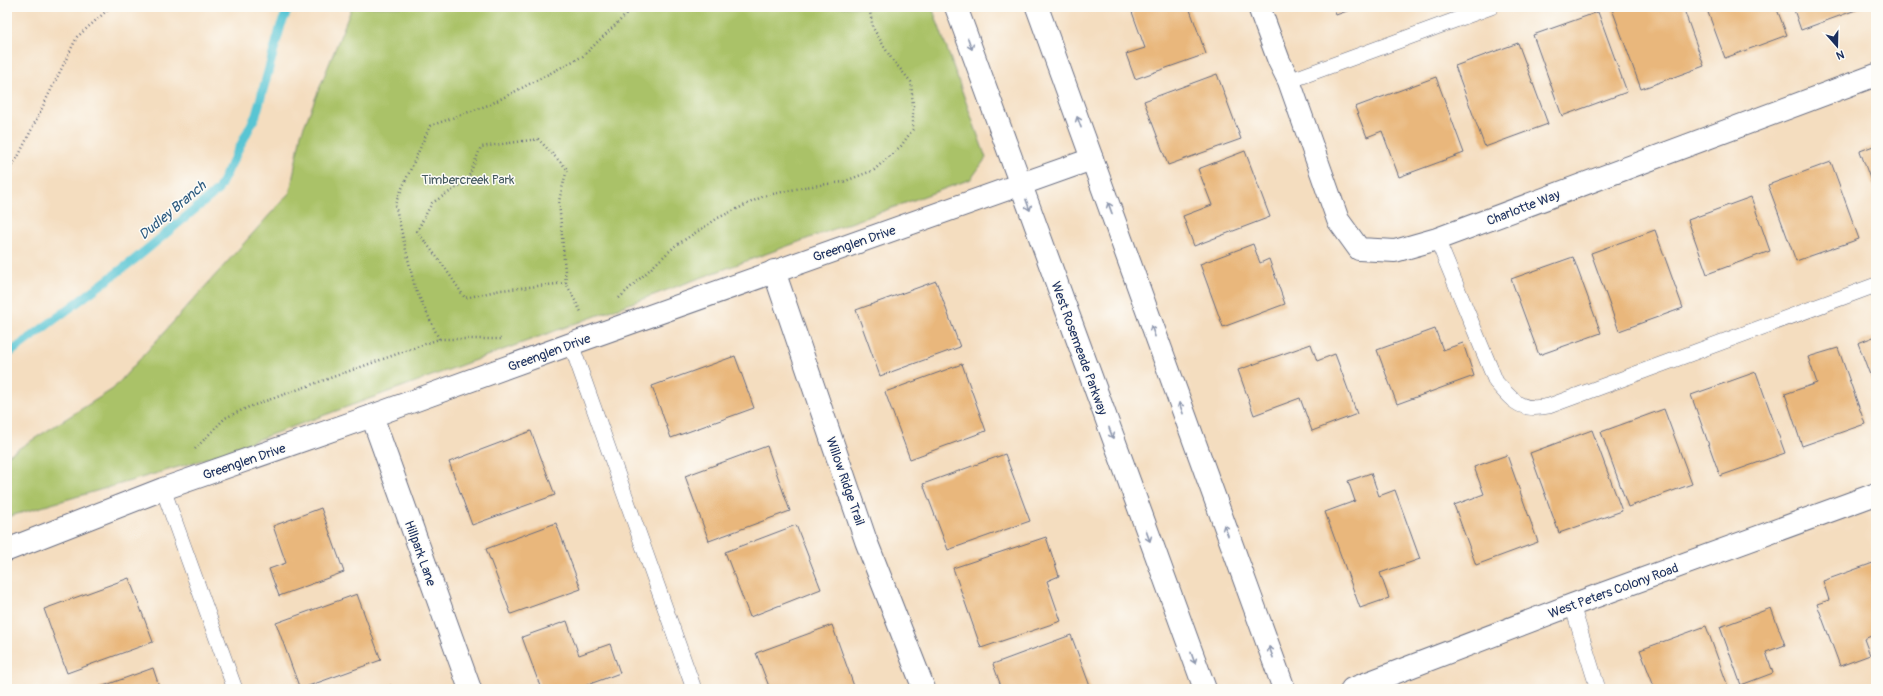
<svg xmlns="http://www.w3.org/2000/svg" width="1883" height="696" font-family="Pangolin,sans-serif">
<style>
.green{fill:#aac267;stroke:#627862}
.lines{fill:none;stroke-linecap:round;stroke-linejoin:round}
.stream{stroke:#59c5d3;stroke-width:9}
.building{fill:#e9b77c}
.service-casing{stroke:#676c80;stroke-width:16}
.minor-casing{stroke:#676c80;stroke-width:24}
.secondary-casing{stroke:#676c80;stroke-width:24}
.path{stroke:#676c80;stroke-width:2.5;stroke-dasharray:1 3;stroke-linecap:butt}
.service{stroke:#fff;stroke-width:15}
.minor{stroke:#fff;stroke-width:22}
.secondary{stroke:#fff;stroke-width:22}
.oneway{stroke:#8d97ae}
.labels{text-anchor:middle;stroke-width:3;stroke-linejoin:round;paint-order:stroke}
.park-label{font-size:13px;fill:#465b61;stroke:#fdfcf7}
.street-label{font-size:13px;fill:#1b2f5e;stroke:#fdfcf7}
.water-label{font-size:14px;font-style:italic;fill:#2e5c81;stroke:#fdfcf7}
</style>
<rect width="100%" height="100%" fill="#fdfcf7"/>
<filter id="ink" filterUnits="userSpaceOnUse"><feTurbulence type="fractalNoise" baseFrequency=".025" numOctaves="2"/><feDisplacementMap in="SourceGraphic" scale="8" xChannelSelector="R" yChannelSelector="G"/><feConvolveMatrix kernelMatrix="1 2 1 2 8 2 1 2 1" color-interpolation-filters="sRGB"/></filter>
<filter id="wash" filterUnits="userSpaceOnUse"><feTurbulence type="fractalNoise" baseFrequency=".012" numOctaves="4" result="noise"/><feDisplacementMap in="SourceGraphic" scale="16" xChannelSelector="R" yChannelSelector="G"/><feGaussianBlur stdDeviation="0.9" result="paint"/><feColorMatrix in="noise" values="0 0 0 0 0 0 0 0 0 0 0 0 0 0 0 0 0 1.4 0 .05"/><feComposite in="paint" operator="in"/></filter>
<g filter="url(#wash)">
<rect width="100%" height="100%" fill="#f4ddbf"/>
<polygon class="green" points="352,7 932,7 986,158 971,179 199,461 7,517 7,456 113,389 290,192 301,134"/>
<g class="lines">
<polyline class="stream" points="7,355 134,260 218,190 256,115 281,25 289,7"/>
</g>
<g id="blocks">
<g class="building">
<polygon points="1146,7 1189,7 1206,54 1135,79 1126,54 1145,48 1132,12"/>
<polygon points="1333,7 1358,7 1336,15"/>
<polygon points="1617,7 1683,7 1704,66 1641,89 1612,9"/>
<polygon points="1706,7 1776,7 1787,35 1725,58"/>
<polygon points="1793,7 1864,7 1801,30"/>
<polygon points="1598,12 1627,92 1562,116 1533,35"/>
<polygon points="1518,43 1548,124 1485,147 1455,66"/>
<polygon points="1217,74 1241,139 1168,165 1144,101"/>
<polygon points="1436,77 1464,153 1399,177 1382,131 1367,137 1355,107"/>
<polygon points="1876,145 1876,195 1860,151"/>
<polygon points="1245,151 1270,217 1194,246 1183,216 1212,205 1198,169"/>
<polygon points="1831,162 1859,239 1796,261 1768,185"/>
<polygon points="1751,197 1770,251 1707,274 1688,220"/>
<polygon points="1655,230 1683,308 1619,331 1591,253"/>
<polygon points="1253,244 1260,263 1269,259 1285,304 1223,327 1200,264"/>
<polygon points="1573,257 1601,333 1539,355 1511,279"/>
<polygon points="936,281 960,347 880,376 856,310"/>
<polygon points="1435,329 1443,350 1463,343 1474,376 1397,404 1377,350"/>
<polygon points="1876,336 1876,391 1858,343"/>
<polygon points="1311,344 1317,361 1335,354 1357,414 1312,431 1300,398 1254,415 1238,370"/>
<polygon points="1838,348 1865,424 1802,446 1785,394 1817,383 1808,357"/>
<polygon points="735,356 754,408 671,438 652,386"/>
<polygon points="962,364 986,431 910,459 885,392"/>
<polygon points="1756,372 1785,453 1720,476 1691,395"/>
<polygon points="1664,409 1692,484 1628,507 1601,432"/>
<polygon points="1592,430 1622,511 1559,533 1530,453"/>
<polygon points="531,431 555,495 472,525 449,462"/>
<polygon points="767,446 790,511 709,541 685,476"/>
<polygon points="1005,454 1030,521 948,550 923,484"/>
<polygon points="1507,455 1538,542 1476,565 1454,505 1484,494 1474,467"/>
<polygon points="1371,473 1379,496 1395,490 1420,559 1380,573 1389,598 1360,608 1325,512 1355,501 1348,481"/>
<polygon points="321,508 344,572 279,596 269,569 286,563 273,526"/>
<polygon points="556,523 581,589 511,614 486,549"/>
<polygon points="796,525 821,589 750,617 725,552"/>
<polygon points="1046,537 1059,576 1047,581 1061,621 981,648 953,568"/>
<polygon points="1873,563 1876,571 1876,634 1864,639 1870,655 1840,666 1817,604 1829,600 1823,581"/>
<polygon points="129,578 153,642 67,673 44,609"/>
<polygon points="357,594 381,660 300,689 276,623"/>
<polygon points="1771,608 1785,645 1766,652 1773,673 1741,685 1720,627"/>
<polygon points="567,621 579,655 610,644 620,673 576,689 541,689 522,637"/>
<polygon points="832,625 855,689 770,689 756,653"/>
<polygon points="1706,626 1729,689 1655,689 1640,650"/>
<polygon points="1071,635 1091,689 1002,689 993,664"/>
<polygon points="153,668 160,689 95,689"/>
<polygon points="391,685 393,689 380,689"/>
</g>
</g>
</g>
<g filter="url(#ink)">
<use href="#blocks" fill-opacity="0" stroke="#676c80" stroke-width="1"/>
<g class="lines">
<defs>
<g id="service">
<polyline points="1289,81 1491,7"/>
<path d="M1437 239 1496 382C1514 402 1520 412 1549 406L1876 285"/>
<polyline points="571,344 694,689"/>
<polyline points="163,489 235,689"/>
<polyline points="1572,605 1598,689"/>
</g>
<g id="minor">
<polyline points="1259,7 1279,61 1289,81 1338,220 1359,249 1395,251 1437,239 1876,75"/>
<polyline points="774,271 866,541 924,689"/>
<polyline points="372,416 470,689"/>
<polyline points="7,550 163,489 372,416 571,344 1092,159"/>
<polyline points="1352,689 1572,605 1876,494"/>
</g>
<g id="secondary">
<polyline points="956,7 1205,689"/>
<polyline points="1037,7 1284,689"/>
</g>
</defs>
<use href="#service" class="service-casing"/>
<use href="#minor" class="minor-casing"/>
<use href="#secondary" class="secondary-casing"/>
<g class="path">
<polyline points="7,172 18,157 77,37 111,7"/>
<polyline points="566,283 501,290 465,298 445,268 417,231 432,203 467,181 481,147 538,139 567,169 559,201 566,283 581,312"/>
<polyline points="619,298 675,246 718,218 764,196 805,187 843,182 874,170 901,146 913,129 913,106 911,82 891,58 873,28 869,7"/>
<polyline points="439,339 415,288 395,204 430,126 491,104 583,56 634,7"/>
<polyline points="195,449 225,418 249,407 439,339 501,339"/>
<polyline points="7,517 13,518"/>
</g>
<use href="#service" class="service"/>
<use href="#minor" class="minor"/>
<use href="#secondary" class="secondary"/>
</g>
<defs><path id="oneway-shaft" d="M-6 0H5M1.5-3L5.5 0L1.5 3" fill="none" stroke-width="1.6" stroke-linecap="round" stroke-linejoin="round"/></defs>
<g class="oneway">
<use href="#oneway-shaft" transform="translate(970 44) rotate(70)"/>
<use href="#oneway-shaft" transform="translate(1079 122) rotate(-110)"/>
<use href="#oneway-shaft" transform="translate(1028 205) rotate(70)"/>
<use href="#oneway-shaft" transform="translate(1110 208) rotate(-110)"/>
<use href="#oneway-shaft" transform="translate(1153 331) rotate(-110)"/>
<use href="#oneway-shaft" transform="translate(1181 408) rotate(-110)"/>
<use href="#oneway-shaft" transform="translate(1111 433) rotate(70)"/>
<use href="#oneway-shaft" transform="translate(1226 530) rotate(-110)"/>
<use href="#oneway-shaft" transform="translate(1148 536) rotate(70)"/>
<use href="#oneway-shaft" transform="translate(1271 652) rotate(-110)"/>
<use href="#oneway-shaft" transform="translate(1193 658) rotate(70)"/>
</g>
</g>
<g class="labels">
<g class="park-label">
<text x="468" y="184">Timbercreek Park</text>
</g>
<g class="street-label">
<text transform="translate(1523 207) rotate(-21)" y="5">Charlotte Way</text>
<text transform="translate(854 243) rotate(-19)" y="5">Greenglen Drive</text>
<text transform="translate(1080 348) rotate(70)" y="5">West Rosemeade Parkway</text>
<text transform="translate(549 352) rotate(-20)" y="5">Greenglen Drive</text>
<text transform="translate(244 461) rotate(-19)" y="5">Greenglen Drive</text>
<text transform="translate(846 481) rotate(71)" y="5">Willow Ridge Trail</text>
<text transform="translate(421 553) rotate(70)" y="5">Hillpark Lane</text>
<text transform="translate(1613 590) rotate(-20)" y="5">West Peters Colony Road</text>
</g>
<g class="water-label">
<text transform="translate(172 210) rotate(-40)" y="5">Dudley Branch</text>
</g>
</g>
<rect width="1883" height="696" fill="none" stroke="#fdfcf7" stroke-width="24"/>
<g transform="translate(1837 46) rotate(160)" stroke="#fdfcf7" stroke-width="3" paint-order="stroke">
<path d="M0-3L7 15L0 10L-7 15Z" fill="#1b2f5e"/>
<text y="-6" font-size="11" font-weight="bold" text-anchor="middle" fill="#1b2f5e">N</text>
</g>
</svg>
